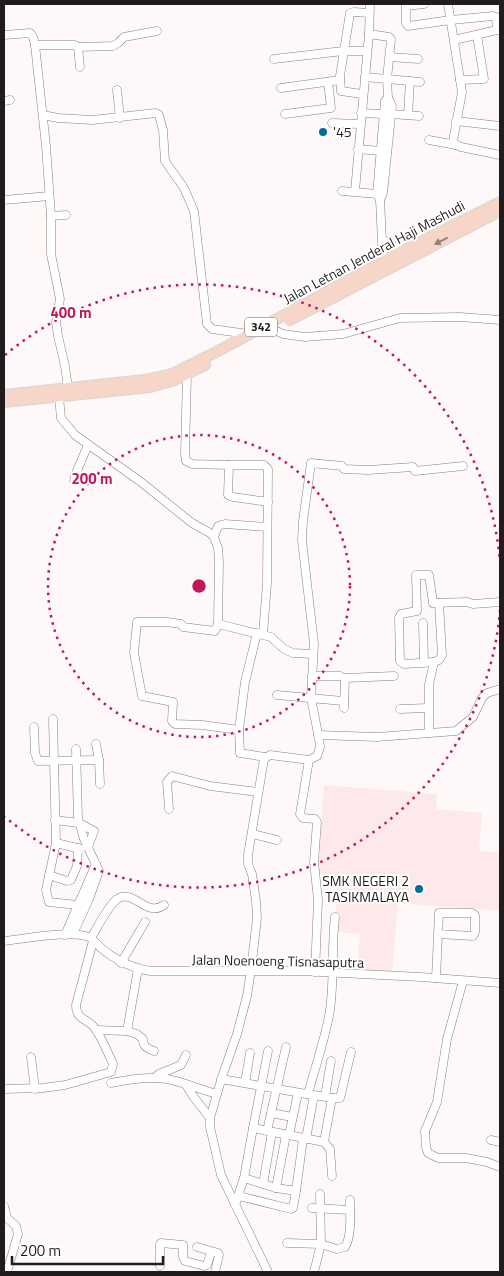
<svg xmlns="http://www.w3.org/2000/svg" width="504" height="1276" font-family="'Titillium Web',sans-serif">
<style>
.built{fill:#fde9ea}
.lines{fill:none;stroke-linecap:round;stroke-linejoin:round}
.minor-casing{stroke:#8b7e7e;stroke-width:9}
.major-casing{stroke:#d7d6d6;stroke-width:12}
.minor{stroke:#fff;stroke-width:8}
.major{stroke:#f6d6c8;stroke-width:10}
.oneway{fill:#96827a}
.ring{fill:none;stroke:#c2185b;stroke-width:2.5;stroke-dasharray:2.5 5}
.poi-dot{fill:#036b98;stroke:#fff;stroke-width:2}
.labels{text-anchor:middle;stroke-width:4;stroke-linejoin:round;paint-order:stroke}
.shield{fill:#fff;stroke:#645f5f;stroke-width:1}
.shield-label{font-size:12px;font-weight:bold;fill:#211b1b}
.poi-label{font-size:14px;fill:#211b1b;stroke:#fff;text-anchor:start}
.street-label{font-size:14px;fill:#211b1b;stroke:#fff}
.centre{fill:#c2185b;stroke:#fff;stroke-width:2.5}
.ring-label{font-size:15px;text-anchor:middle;font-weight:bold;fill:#c2185b;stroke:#fff;stroke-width:4;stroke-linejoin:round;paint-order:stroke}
</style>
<rect width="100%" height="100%" fill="#fef8f8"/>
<polygon class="built" points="324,785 437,794 436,809 482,813 479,851 500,853 500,911 398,903 392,973 357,970 360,934 334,932 338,875 318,873"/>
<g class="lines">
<defs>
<g id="minor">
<polyline points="424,4 406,6 406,23 408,26 451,20 493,16 496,17 497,30"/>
<polyline points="448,4 462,92 453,141 456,145 461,147 500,155"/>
<polyline points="369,34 389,37 391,39 387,79 388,98 392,106 383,193 380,200"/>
<polyline points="4,35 30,33 33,37 35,45 46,146 51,216 51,254 60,299 56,322 58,336 65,366 68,388"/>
<polyline points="454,40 497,30 500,31"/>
<polyline points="35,45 75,45 78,47 80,67"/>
<polyline points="78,47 113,46 118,43 124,37 157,31"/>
<polyline points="390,57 418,59"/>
<polyline points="274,59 343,51 367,51"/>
<polyline points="365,77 420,82"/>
<polyline points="460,80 484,79 477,35"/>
<polyline points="281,88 340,80"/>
<polyline points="117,90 120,118"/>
<polyline points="362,94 341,91 340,76 350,13 354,12 369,13"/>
<polyline points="4,101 10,100"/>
<polyline points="361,113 383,114"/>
<polyline points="285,114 331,108 328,82"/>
<polyline points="391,114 419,116"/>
<polyline points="43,115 58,118 92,120 156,113 159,115 163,130 165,161 184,188 194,211 207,324 212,329 248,334"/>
<polyline points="408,115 410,81"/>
<polyline points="456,121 500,126"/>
<polyline points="332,123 360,124"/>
<polyline points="429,140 456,145"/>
<polyline points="358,149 380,151"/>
<polyline points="342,191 377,194"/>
<polyline points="355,191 369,34 370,4"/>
<polyline points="4,200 49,196"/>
<polyline points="51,216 66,215"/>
<polyline points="383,240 402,251"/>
<polyline points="383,261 380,200 377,194 385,101 388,98"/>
<polyline points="273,329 283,334 305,337 343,334 400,318 460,317 500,320"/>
<polyline points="187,374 185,454 186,461 192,464 229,465 228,495 233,497 268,502"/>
<polyline points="59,397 61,418 75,435 141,482 192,523 210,533 214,537 218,548 219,562 218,624 271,637 284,649 293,653 313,654"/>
<polyline points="229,465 264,465 268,469 267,583 263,634"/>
<polyline points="74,481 76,473 88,445"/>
<polyline points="214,537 218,526 225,524 267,527"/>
<polyline points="423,623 424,663"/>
<polyline points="218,624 215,631 183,627 181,624 167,622 137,622 134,653 142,696 173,702 172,721 175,724 202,725 239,730 240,753 265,757"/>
<polyline points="434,662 404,664 400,661 399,618 401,614 417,611 416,575 429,575 433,603 467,602 473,604 500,602"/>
<polyline points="312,676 340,676"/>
<polyline points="277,695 343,701"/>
<polyline points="344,708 345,678 394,676"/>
<polyline points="400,709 428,708"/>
<polyline points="53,719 56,843 46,890 49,902 78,905 96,864"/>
<polyline points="34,727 35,753 38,761 99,760 100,784"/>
<polyline points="239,730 245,682 257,633"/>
<polyline points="429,733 429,684 434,662 439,660 442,655 439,603"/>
<polyline points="318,735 377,737 456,731 473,717 482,698 487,693 500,689"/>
<polyline points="96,744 99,760"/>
<polyline points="309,760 300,814 303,818 315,819 317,822 314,862 318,900 315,972"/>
<polyline points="169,809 167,782 172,776 210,786 258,792"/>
<polyline points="55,820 79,823 94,831 88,847"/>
<polyline points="252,834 277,840"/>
<polyline points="56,843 81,849"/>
<polyline points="49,875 67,881 71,880 77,866 78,848"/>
<polyline points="73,934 89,899 99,871 84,839 78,818 76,749"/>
<polyline points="65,935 78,905"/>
<path d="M91 938C97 928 108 906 117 899 134 888 146 918 164 905"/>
<path d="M4 941C26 939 72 929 91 938 107 956 127 967 150 971H301L421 977 500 983"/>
<polyline points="121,963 145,922"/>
<polyline points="436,978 439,913 472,913 475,915 475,932 473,936 438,934"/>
<polyline points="463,981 447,1039 437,1102 425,1131 426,1147 428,1153 438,1158 466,1158 487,1162 500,1167"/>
<polyline points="96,1030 127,1031 138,969"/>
<path d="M127 1031 137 1034 143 1039C143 1047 147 1048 154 1051"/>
<polyline points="286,1047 271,1113 292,1117"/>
<polyline points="31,1057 35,1089"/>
<polyline points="154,1078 159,1074 181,1065 186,1055"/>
<polyline points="221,1079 312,1095"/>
<path d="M111 1083C130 1079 149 1076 167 1079 184 1082 201 1090 217 1094"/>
<polyline points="245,1083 250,1053"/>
<polyline points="186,1085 193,1096 210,1118"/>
<path d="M4 1089 43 1088 65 1085 111 1072 113 1064C108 1053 100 1033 92 1025 84 1018 76 1018 76 1005L93 941"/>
<path d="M308 1094C315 1068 324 1042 329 1016 335 983 331 950 335 917"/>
<polyline points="325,1096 331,1061"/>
<polyline points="332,1098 340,1098 351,1052"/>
<polyline points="253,1128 268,1051"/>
<polyline points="267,1131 271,1113"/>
<polyline points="289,1135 298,1093"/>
<polyline points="306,1139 314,1095 332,1098 324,1142"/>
<polyline points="491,1140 500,1142"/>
<polyline points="244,1178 276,1188 286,1135"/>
<polyline points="263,1184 272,1132"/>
<polyline points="296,1191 303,1139"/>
<polyline points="239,1196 291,1209 293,1208 296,1191 276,1188"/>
<polyline points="235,1205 244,1178 253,1128 324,1142 330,1149 332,1176"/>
<polyline points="4,1206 7,1218 16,1226 18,1234 7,1272"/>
<polyline points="312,1208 350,1210"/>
<path d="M287 1243 321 1244 337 1249 345 1247C352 1236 350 1214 350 1200"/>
<polyline points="197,1247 218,1253 219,1255 215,1272"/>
<polyline points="160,1266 160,1244 161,1243 183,1245 183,1257 185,1261 204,1266 207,1265 211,1252"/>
<polyline points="268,1272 221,1175 210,1127 210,1118 222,1077 237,1034 247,996 251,970 257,918 256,901 252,874 248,864 248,855 264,759 270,755 309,760 317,756 320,747 319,739 311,698 314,644 302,540 303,521 311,463 342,466 344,469 368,470 413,467 415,471 463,466"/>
<polyline points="314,1272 321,1244 320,1194"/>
</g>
<g id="major">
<polyline points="290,320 500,211"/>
<polyline points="4,395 145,380 172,374 220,350 402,251 500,202"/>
<polyline points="4,402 150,387 175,380 205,365"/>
</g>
</defs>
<use href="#minor" class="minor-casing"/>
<use href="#major" class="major-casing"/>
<use href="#minor" class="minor"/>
<use href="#major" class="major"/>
</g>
<defs><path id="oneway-solid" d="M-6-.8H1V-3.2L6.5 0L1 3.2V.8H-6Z" transform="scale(1.25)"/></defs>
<use class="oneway" href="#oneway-solid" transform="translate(441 241) rotate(153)"/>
<g class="ring">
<circle cx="199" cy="586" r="151"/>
<path d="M500 610A302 302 0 0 1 5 817M5 355A302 302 0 0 1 500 562"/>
</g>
<g class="poi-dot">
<circle cx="323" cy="132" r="5"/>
<circle cx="419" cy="889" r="5"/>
</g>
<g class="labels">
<rect class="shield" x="245" y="317.5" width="32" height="19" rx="4"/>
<g class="shield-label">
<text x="261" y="331">342</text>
</g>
<g class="poi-label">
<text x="333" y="137">'45</text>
<text x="409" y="886" text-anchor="end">SMK NEGERI 2<tspan x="409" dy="16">TASIKMALAYA</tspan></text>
</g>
<g class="street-label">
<text transform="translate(374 252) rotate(-28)" y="5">Jalan Letnan Jenderal Haji Mashudi</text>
<text transform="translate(278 961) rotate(1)" y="5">Jalan Noenoeng Tisnasaputra</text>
</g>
</g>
<circle cx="199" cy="586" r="8" class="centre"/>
<g class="ring-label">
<text x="71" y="318">400 m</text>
<text x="92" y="484">200 m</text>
</g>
<rect width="504" height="1276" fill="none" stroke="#211b1b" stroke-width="10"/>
<path d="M12 1256v8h151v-8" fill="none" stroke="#211b1b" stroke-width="2.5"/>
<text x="20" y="1256" font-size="15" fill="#211b1b" stroke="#ffffff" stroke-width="4" paint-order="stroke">200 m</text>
</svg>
